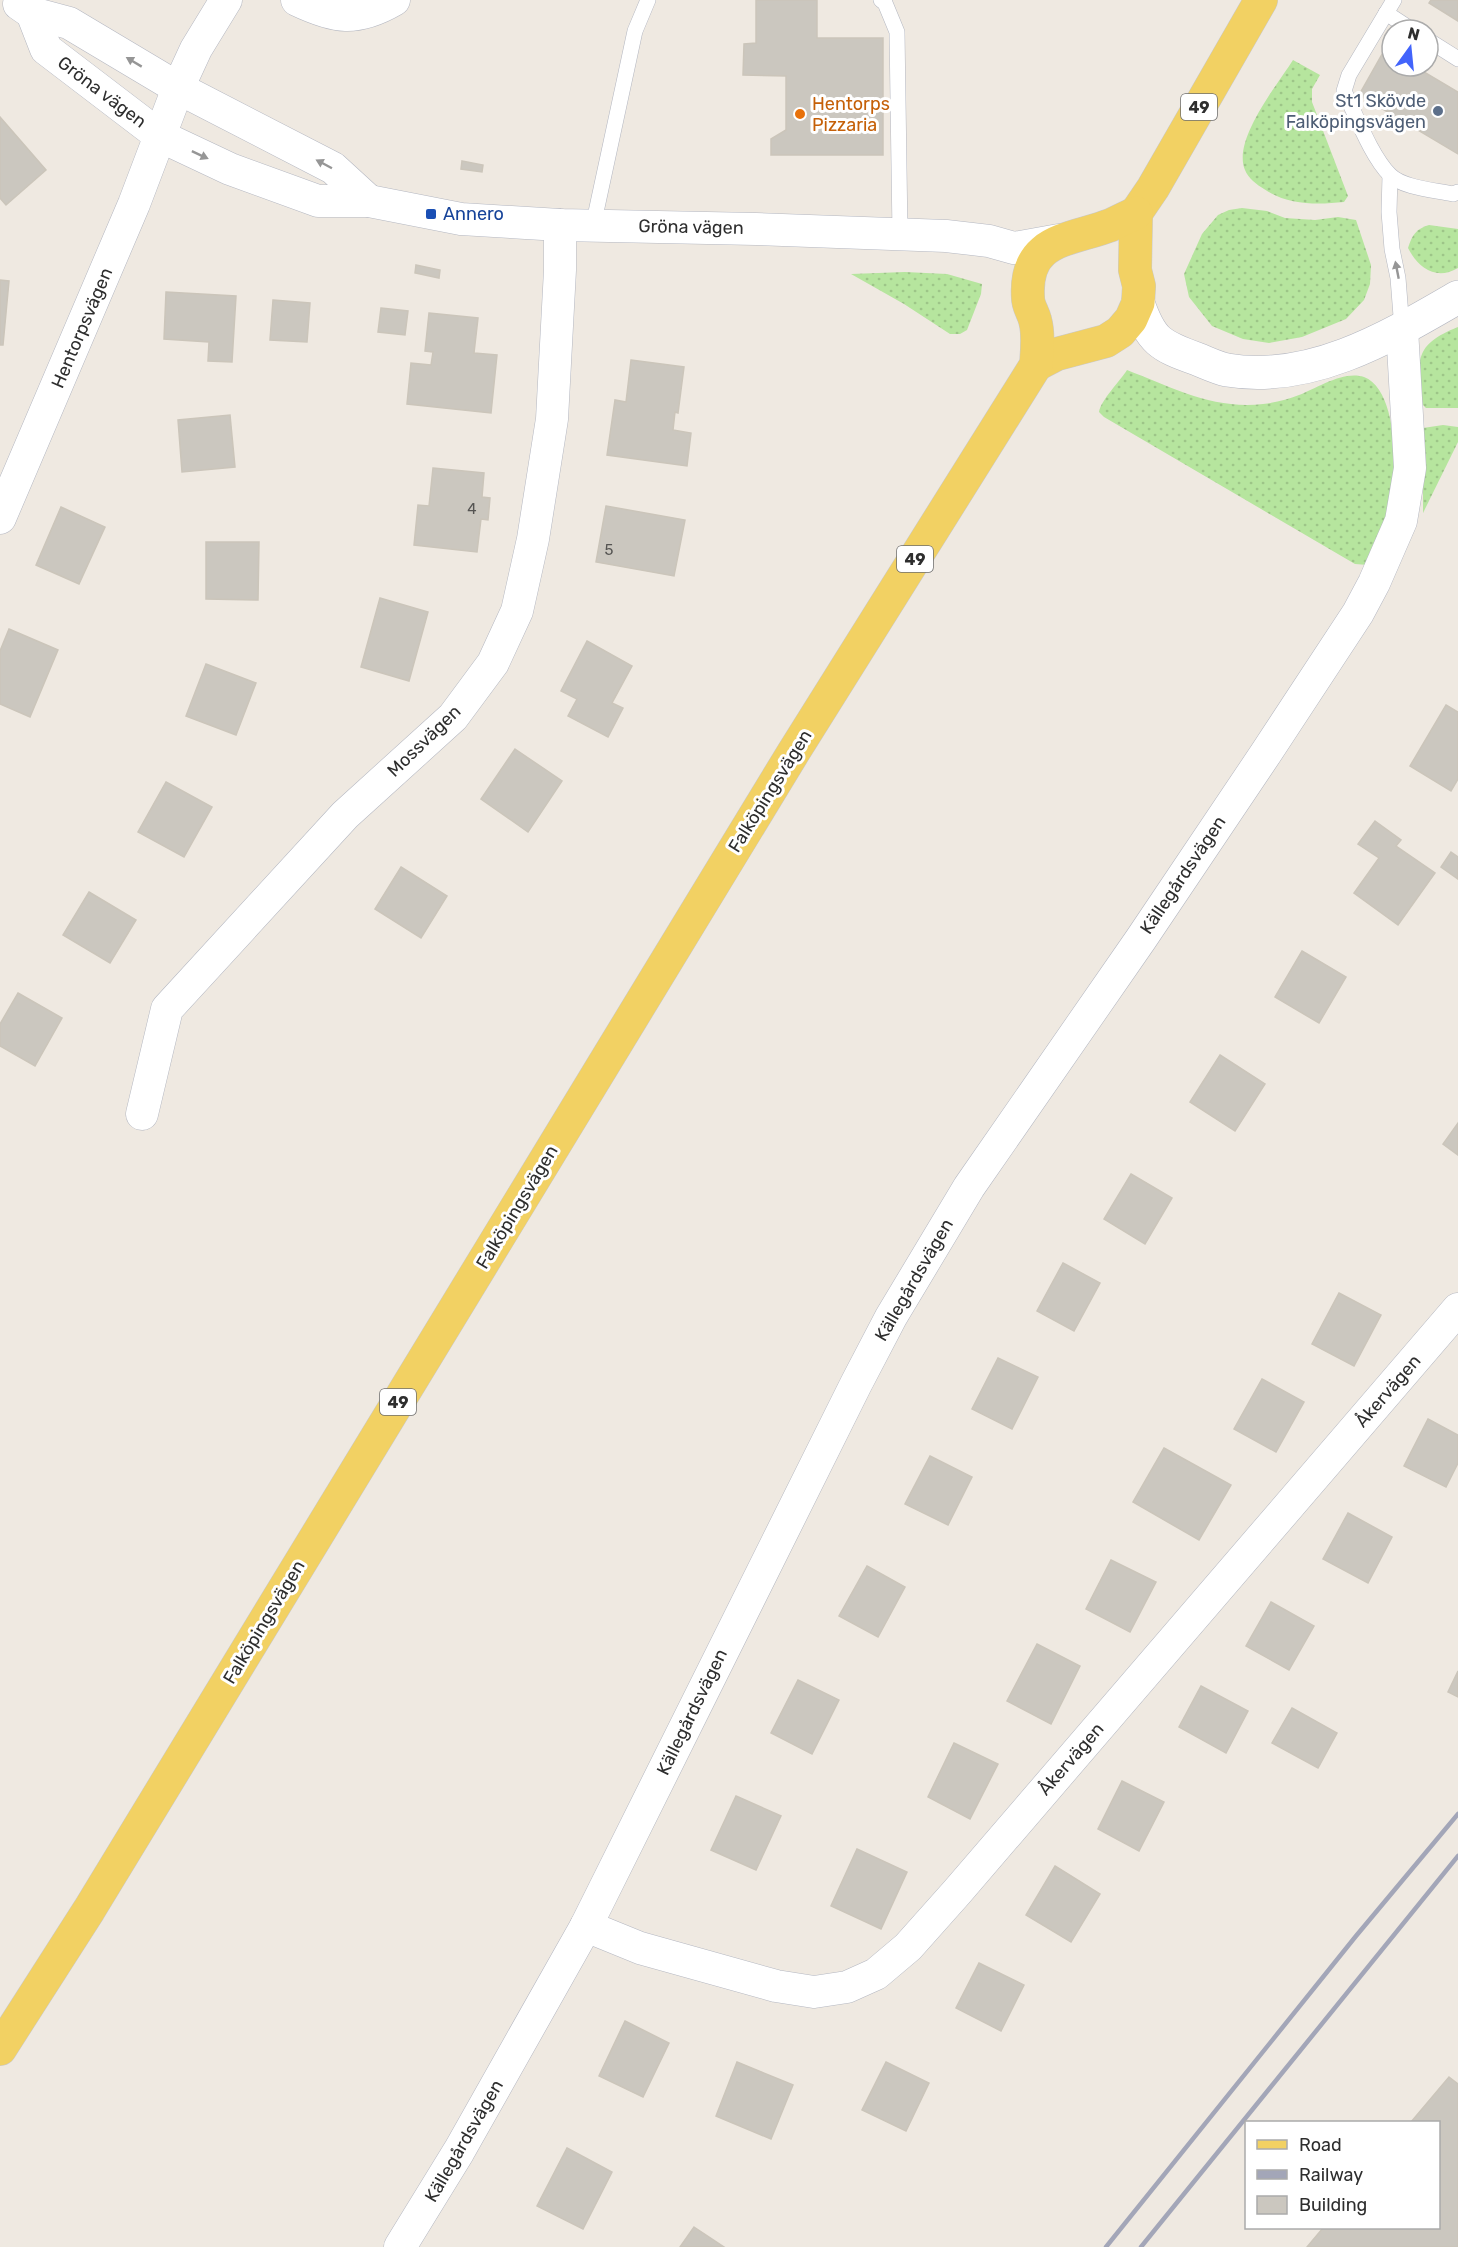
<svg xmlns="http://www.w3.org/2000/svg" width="1458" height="2247" font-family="Rubik,sans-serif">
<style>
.grass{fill:url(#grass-dots)}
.building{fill:#cbc7bf;stroke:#cbc5ba;stroke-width:1.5}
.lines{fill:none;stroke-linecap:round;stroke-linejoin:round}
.service-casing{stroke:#b4b7c1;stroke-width:16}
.minor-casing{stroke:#b4b7c1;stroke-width:33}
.tertiary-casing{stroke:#b4b7c1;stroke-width:34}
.primary-casing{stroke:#c9c9c9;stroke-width:34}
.service{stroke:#fff;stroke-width:15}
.minor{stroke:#fff;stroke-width:32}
.tertiary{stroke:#fff;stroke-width:33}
.primary{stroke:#f2d163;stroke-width:33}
.rail{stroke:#a3a6b8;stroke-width:4.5}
.oneway{fill:#969696}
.service-dot{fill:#5c6f8a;stroke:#fff;stroke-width:2}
.food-dot{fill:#e8710a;stroke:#fff;stroke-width:2}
.transit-dot{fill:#1a4fb4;stroke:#fff;stroke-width:2}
.labels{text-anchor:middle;stroke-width:6;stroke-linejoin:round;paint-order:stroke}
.number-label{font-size:15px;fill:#555452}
.shield{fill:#fff;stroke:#6d6d6d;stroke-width:1.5}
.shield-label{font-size:16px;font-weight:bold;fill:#2e2e2e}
.street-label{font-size:18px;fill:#2e2e2e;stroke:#fff}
.service-label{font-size:18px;fill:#4e5e75;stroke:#fff;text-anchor:end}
.food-label{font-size:18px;fill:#c56008;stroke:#fff;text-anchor:start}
.transit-label{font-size:18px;fill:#164399;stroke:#fff;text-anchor:start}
</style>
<defs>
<pattern id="grass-dots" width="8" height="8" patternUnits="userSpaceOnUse" patternTransform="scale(1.5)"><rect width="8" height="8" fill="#b6e59e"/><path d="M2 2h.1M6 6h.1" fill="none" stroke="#9dc588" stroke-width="1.8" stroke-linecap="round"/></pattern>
</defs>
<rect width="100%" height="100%" fill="#efe9e1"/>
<g class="grass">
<path d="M1293 60 1320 75 1312 89V102L1348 196 1344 202C1316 205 1287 205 1264 189 1257 185 1248 178 1245 170 1232 140 1278 84 1293 60Z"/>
<polygon points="1242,208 1267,211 1285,218 1315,220 1338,217 1356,220 1371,265 1370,284 1364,300 1346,319 1302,337 1269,343 1243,339 1212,326 1189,297 1184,274 1202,234 1218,215 1229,210"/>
<path d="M1429 225 1458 229V268C1436 281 1418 268 1408 248 1412 235 1416 229 1429 225Z"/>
<polygon points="905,272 947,274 982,284 981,294 967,330 960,334 950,334 904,304 851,274"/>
<path d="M1458 327V408H1426L1421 403C1418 360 1413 345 1458 327Z"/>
<path d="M1127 370C1171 387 1214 410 1263 404 1275 403 1288 399 1299 395 1317 388 1344 370 1364 377 1396 389 1397 464 1393 491 1391 503 1388 516 1385 527 1381 540 1374 553 1368 565L1355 564 1104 417 1099 412C1101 400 1120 381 1127 370Z"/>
<polygon points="1443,425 1458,427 1458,442 1423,513 1423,428"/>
</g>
<g class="building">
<polygon points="756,0 817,0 817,38 883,38 883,155 771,155 771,139 786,130 786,76 743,75 744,44 756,43"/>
<polygon points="1431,0 1458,0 1458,21 1429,3"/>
<polygon points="1385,49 1392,53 1392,66 1414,66 1458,92 1458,154 1359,95"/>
<polygon points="0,117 46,170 6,205 0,198"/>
<polygon points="462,161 483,165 482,172 461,169"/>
<polygon points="416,265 440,270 439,278 415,273"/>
<polygon points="0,280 9,281 3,345 0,345"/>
<polygon points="166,292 236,296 232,362 208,361 209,342 164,339"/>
<polygon points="273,300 310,303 307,342 270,340"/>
<polygon points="381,308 408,311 405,335 378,332"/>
<polygon points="429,313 478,318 474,353 497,355 491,413 407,404 411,363 431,365 433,352 425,351"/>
<polygon points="631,360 684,367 678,413 675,412 673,430 691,433 687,466 607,455 615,400 626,402"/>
<polygon points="230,415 235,467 182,472 178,420"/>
<polygon points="433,468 484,473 482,497 490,498 488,520 481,519 477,552 414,545 418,505 429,506"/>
<polygon points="606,506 685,520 674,576 596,562"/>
<polygon points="61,507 105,527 79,584 36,565"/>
<polygon points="206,542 259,542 258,600 206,599"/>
<polygon points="380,598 428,612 409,681 361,667"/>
<polygon points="9,629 58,650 30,717 0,704 0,651"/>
<polygon points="587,641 632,666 612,703 623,708 608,737 568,716 577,699 561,691"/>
<polygon points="206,664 256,683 236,735 186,716"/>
<polygon points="1446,705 1458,712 1458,779 1451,791 1410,766"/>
<polygon points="515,749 562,781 528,832 481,799"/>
<polygon points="166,782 212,807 184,857 138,832"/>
<polygon points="1375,821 1401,840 1396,846 1435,873 1398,925 1354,893 1379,858 1358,844"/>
<polygon points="1451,852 1458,857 1458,879 1441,867"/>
<polygon points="401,867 447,896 421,938 375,909"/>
<polygon points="89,892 136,920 110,963 63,935"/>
<polygon points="1302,951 1346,977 1319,1023 1275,997"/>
<polygon points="18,993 62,1018 35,1066 0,1046 0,1024"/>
<polygon points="1220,1055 1265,1084 1235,1131 1190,1102"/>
<polygon points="1458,1123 1458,1155 1443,1144"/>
<polygon points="1131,1174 1172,1198 1145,1244 1104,1219"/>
<polygon points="1063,1263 1100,1283 1074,1331 1037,1311"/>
<polygon points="1339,1293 1381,1315 1354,1366 1312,1344"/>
<polygon points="998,1358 1038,1377 1012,1429 972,1409"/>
<polygon points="1262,1379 1304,1402 1276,1452 1234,1429"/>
<polygon points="1428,1419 1458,1435 1458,1463 1446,1487 1404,1466"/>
<polygon points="1164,1448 1231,1485 1199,1540 1133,1502"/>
<polygon points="930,1456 972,1477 948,1525 905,1504"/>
<polygon points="1348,1513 1392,1537 1368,1583 1323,1559"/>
<polygon points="1111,1560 1156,1582 1130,1632 1086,1609"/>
<polygon points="867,1566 905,1587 878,1637 839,1616"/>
<polygon points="1271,1602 1314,1626 1289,1670 1246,1646"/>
<polygon points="1037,1644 1080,1666 1051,1724 1007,1701"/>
<polygon points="1458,1671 1458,1697 1448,1692"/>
<polygon points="798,1680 839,1700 812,1754 771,1733"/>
<polygon points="1201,1686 1248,1711 1226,1753 1179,1727"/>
<polygon points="1292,1708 1337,1733 1318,1768 1272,1743"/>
<polygon points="954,1743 998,1764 970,1819 928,1797"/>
<polygon points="1122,1781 1164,1802 1139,1851 1098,1829"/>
<polygon points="736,1796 781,1816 756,1870 711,1850"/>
<polygon points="857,1849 907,1872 881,1929 831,1906"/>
<polygon points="1055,1866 1100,1894 1071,1942 1026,1915"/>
<polygon points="979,1963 1024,1985 1001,2031 956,2008"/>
<polygon points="625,2021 669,2043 643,2097 599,2076"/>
<polygon points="737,2062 793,2085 771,2139 716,2116"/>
<polygon points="886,2062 929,2083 906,2131 862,2110"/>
<polygon points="1449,2077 1458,2084 1458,2247 1307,2247 1323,2228 1438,2228 1438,2122 1411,2122"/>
<polygon points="567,2148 612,2172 583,2229 537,2206"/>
<polygon points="694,2227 724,2247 680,2247"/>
</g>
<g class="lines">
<defs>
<g id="service">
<polyline points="881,0 885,3 897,32 900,234"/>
<path d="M1394 0 1349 75 1344 91C1356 115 1371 156 1390 175 1403 188 1435 190 1453 194L1458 192"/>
<polyline points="1386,13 1412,30"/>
<polyline points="1428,40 1458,59"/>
<polyline points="1390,176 1389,212 1392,249 1398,278 1402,329"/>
<polyline points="593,226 635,31 648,0"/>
</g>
<g id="minor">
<path d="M297 0C335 18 356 22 394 0"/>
<polyline points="19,4 32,13 69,23 178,88 333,168 369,201"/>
<polyline points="32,13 46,49 160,136 230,169 318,201 369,201 461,219 560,225 756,229 946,236 989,241 1014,248 1059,240"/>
<polyline points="0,518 134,204 178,88 196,49 226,0"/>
<polyline points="142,1114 167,1009 345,815 453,717 493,663 517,611 533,539 552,419 560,270 560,225"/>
<polyline points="586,1926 640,1948 776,1986 814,1992 847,1987 876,1974 908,1947 957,1892 1458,1309"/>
<polyline points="400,2247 459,2151 586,1926 856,1384 891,1317 969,1187 1141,939 1266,753 1358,613 1374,583 1401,521 1410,468 1402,329"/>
</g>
<path id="tertiary" d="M1138 303C1151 341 1160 346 1197 359 1207 363 1217 368 1227 370 1311 384 1389 337 1458 297"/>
<g id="primary">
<polyline points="1136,213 1153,188 1261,0"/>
<polyline points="1036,365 1057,354 1106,341 1120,332 1131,319 1138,303 1139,286 1135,270 1136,213"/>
<path d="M0 2049 89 1910 793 753 1036 365C1037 351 1039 334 1035 320 1033 312 1028 306 1028 298 1024 238 1069 241 1111 225 1119 221 1127 217 1136 213"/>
</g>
</defs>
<use href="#service" class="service-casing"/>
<use href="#minor" class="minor-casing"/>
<use href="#tertiary" class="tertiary-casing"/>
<use href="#primary" class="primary-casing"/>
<use href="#service" class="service"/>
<use href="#minor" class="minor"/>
<use href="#tertiary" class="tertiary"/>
<use href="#primary" class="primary"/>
<g class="rail">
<polyline points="1106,2247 1356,1936 1458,1814"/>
<polyline points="1141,2247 1458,1856"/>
</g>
</g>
<defs><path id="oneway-solid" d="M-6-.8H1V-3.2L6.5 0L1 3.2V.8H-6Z" transform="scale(1.5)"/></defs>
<g class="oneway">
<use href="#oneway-solid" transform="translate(134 62) rotate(-149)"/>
<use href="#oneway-solid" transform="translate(200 155) rotate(25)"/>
<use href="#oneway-solid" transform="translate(324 164) rotate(-152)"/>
<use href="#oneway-solid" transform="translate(1397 270) rotate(-101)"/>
</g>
<circle class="service-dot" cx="1438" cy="111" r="6"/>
<circle class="food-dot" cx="800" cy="114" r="6"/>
<rect class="transit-dot" x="425" y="208" width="12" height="12" rx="3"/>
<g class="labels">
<g class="number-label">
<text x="472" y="514">4</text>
<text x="609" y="555">5</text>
</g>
<g class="shield">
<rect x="1181" y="94" width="36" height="26" rx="4.5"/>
<rect x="897" y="546" width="36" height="26" rx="4.5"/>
<rect x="380" y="1389" width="36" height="26" rx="4.5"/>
</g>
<g class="shield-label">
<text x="1199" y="113">49</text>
<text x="915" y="565">49</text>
<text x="398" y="1408">49</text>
</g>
<g class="street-label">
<text transform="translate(102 92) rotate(37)" y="6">Gröna vägen</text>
<text transform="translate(691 227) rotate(1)" y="6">Gröna vägen</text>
<text transform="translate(82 328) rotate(-67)" y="6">Hentorpsvägen</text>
<text transform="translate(424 741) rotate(-44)" y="6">Mossvägen</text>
<text transform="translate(770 791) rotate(-58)" y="6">Falköpingsvägen</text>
<text transform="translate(1183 875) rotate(-56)" y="6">Källegårdsvägen</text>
<text transform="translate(517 1207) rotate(-59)" y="6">Falköpingsvägen</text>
<text transform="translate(914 1280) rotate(-60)" y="6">Källegårdsvägen</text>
<text transform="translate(1388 1391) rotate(-49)" y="6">Åkervägen</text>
<text transform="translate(264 1622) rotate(-59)" y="6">Falköpingsvägen</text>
<text transform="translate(692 1712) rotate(-64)" y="6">Källegårdsvägen</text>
<text transform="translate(1071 1759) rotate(-49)" y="6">Åkervägen</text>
<text transform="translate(464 2141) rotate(-60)" y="6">Källegårdsvägen</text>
</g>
<g class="service-label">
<text x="1426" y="107">St1 Skövde<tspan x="1426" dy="21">Falköpingsvägen</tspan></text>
</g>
<g class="food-label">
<text x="812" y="110">Hentorps<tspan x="812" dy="21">Pizzaria</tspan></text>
</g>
<g class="transit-label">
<text x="443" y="220">Annero</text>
</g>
</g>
<rect x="1245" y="2121" width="195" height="108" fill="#ffffff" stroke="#ababab" stroke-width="1.5"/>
<rect x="1257" y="2140" width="30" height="9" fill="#f2d163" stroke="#ababab" stroke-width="1.5"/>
<text x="1299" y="2151" font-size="18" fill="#2e2e2e">Road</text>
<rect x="1257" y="2170" width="30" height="9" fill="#a3a6b8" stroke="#ababab" stroke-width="1.5"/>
<text x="1299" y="2181" font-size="18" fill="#2e2e2e">Railway</text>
<rect x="1257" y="2196" width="30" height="18" fill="#cbc7bf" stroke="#ababab" stroke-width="1.5"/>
<text x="1299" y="2211" font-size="18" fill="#2e2e2e">Building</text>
<g transform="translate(1410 48) rotate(15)"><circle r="28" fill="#ffffff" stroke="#ababab" stroke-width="1.5"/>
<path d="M0-4.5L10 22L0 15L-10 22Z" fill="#4264fb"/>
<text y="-9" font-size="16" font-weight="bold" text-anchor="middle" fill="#2e2e2e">N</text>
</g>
</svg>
